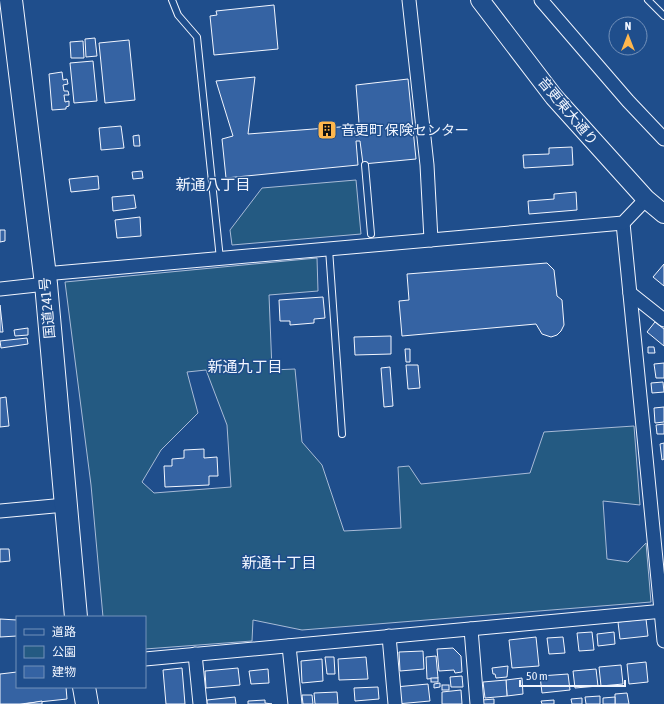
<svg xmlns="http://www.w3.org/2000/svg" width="664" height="704" font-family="'Asap Condensed','Noto Sans JP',sans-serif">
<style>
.green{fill:#245a82;stroke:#a8bbd7;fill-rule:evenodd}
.building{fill:#3563a3;stroke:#f2f6ff}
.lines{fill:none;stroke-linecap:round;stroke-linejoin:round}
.lane-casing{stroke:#f2f6ff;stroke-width:8}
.street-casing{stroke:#f2f6ff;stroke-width:15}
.secondary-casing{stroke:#f2f6ff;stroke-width:20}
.highway-casing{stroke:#f2f6ff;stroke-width:24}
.lane{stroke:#1f4e8c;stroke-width:6}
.street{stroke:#1f4e8c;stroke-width:13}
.secondary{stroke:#1f4e8c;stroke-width:18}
.highway{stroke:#1f4e8c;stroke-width:22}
.labels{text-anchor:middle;stroke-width:3;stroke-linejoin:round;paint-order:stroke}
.street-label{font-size:14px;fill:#f2f6ff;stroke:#1f4e8c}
.poi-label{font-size:14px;fill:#f2f6ff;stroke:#1f4e8c;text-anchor:start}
.neighbourhood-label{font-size:15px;fill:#f2f6ff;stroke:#1f4e8c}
</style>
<rect width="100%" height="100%" fill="#1f4e8c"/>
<g class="green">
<polygon points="356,180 361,234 232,245 230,230 262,188"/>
<path d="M317 258 318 291 269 295 272 370 295 369 302 442 322 465 344 531 401 528 398 467 409 466 421 484 530 473 544 432 634 426 640 505 603 501 607 559 628 562 646 543 651 602 302 630 253 620 252 641 145 649V617H103L91 485 65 282ZM206 370 227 425 231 487 154 493 142 482 161 450 198 413 187 372Z"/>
</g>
<g class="building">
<polygon points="274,5 278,49 214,55 210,16 217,15 216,11"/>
<polygon points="95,38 97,56 86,57 85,39"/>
<polygon points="129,40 135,100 105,103 99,43"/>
<polygon points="83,41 84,58 71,58 70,42"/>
<polygon points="93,61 97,101 74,103 70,63"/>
<polygon points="62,72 63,80 67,79 68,84 63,85 64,91 68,91 69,95 64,95 65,102 69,101 69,106 66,107 66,109 52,110 49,74"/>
<polygon points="255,77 248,134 353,126 356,136 360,136 356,85 408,79 416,159 363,164 360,141 356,141 358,165 226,178 222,139 233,136 216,81"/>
<polygon points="121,126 124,148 101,150 99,128"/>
<polygon points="139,135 140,146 134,146 133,136"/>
<polygon points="572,147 573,165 524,168 523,155 549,154 549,148"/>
<polygon points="142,171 143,178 133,179 132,172"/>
<polygon points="98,176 99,189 71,192 69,179"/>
<polygon points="576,192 577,210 529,214 528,201 554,199 554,194"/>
<polygon points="134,195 136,208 113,211 112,197"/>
<polygon points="140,217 141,236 117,238 115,220"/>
<polygon points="0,230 5,230 5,241 0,242"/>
<polygon points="547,263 554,270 557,296 562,300 564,325 561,331 557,335 551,337 542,334 536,324 402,336 399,301 409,300 407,274"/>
<polygon points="664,264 664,286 653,277"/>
<polygon points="323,297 325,318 314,319 314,323 290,325 290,321 280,321 279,300"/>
<polygon points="0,305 3,332 0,332"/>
<polygon points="655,322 664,329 664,346 647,332"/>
<polygon points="28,328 28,335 15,336 14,330"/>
<polygon points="391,336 391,354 355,355 354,337"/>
<polygon points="27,338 28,344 1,348 0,341"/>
<polygon points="648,347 654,347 655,353 648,353"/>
<polygon points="405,349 410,349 410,362 406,362"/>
<polygon points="664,363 664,378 656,378 654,364"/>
<polygon points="406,365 418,365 420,388 408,389"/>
<polygon points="390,367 393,406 384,407 381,368"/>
<polygon points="663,382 664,392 652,393 651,383"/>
<polygon points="6,397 9,426 0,427 0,398"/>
<polygon points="664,407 664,422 655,423 654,408"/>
<polygon points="664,424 664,434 657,434 656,425"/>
<polygon points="664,443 664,459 662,460 660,444"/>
<polygon points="204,449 204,458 217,457 218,476 209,476 209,485 165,487 164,466 172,466 172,459 184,458 184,450"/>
<polygon points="0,549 9,549 10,561 0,562"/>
<polygon points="0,619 17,620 17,636 0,637"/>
<polygon points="646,619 648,636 620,639 618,622"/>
<polygon points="592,632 594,650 579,651 577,633"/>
<polygon points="614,632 615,644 598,646 597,634"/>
<polygon points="536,637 539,666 512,668 509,640"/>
<polygon points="563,637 565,653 549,654 547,638"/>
<polygon points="453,648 461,656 462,672 455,673 454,670 439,671 437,649"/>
<polygon points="423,651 424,669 400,671 399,652"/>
<polygon points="436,656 438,678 427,679 426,657"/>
<polygon points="325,657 334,657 335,674 327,674"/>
<polygon points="366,657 368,679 339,680 338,659"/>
<polygon points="322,659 323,681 302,683 301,661"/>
<polygon points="646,662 648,682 629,684 627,664"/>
<polygon points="621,665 623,684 601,686 599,667"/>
<polygon points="508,666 507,677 496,678 495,674 493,674 492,668"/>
<polygon points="182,668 185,704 166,704 163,670"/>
<polygon points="238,668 240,685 206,688 205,671"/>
<polygon points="268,669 269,683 251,684 249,671"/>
<polygon points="596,669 598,686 575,688 573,671"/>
<polygon points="17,672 17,687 66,687 67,699 20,704 0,704 0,674"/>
<polygon points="568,674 570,690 542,693 540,676"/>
<polygon points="462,676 463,687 451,687 450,677"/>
<rect x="431" y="678" width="7" height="4"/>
<polygon points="522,678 523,694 507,696 506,680"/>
<polygon points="506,680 507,696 485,698 483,682"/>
<polygon points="440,683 440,687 434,688 434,684"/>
<polygon points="428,684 430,701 397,704 395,687"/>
<rect x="442" y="685" width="7" height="5"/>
<polygon points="378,687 379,699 355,701 354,688"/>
<polygon points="461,690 462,704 442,704 442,692"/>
<polygon points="337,692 338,704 315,704 314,693"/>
<polygon points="627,693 629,704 615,704 615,694"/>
<polygon points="302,695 312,695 313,704 303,704"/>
<polygon points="600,696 600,704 586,704 585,697"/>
<polygon points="235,697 236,704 207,704 207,700"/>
<polygon points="615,697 615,704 603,704 603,698"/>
<polygon points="582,698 582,704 572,704 571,699"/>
<polygon points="494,699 494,704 483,704 482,700"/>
<polygon points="265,700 265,703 272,704 248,704 248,701"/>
<polygon points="554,700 554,704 542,704 541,701"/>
<polygon points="42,701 42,704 24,704"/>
</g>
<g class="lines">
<defs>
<g id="lane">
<polyline points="172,0 178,15 197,37 220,259"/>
<polyline points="648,0 664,16"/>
<polyline points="365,165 371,234"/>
<polyline points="329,249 342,434"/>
</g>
<g id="street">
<polyline points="409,0 427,165 431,240"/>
<polyline points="541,0 628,101 664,139"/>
<polyline points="623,223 664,641"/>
<polyline points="44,274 623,223 646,199"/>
<polyline points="0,289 46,284"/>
<polyline points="630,293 664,320"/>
<polyline points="0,511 65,505"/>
<polyline points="471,629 477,704"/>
<polyline points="389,636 395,704"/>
<polyline points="289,646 295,704"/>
<polyline points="195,654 200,704"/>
<polyline points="145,659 664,611"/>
</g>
<polyline id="secondary" points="480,0 554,97 646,199 664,214"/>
<g id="highway">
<polyline points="11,0 46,284 76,617"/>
<polyline points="84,687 87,704"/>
</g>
</defs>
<use href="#lane" class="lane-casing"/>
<use href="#street" class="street-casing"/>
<use href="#secondary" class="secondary-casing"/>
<use href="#highway" class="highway-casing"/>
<use href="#lane" class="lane"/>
<use href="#street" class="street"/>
<use href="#secondary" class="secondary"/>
<use href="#highway" class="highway"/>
</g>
<defs>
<symbol id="building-square" viewBox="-11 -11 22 22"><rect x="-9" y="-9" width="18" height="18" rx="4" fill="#ffb74d" stroke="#1f4e8c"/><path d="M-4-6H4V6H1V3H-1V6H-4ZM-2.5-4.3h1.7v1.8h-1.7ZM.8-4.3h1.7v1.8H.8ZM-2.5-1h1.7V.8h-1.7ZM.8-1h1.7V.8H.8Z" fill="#111"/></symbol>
</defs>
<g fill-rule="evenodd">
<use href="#building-square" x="316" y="119" width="22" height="22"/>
</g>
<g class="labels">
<g class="street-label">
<text transform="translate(568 111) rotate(50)" y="5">音更東大通り</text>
<text transform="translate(47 308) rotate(-95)" y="5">国道241号</text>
</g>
<g class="poi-label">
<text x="341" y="135">音更町 保険センター</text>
</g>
<g class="neighbourhood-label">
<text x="213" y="190">新通八丁目</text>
<text x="245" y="372">新通九丁目</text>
<text x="279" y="568">新通十丁目</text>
</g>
</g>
<rect x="16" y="616" width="130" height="72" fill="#1f4e8c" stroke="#7391ba"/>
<rect x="24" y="629" width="20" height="6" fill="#1f4e8c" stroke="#7391ba"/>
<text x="52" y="636" font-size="12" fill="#f2f6ff">道路</text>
<rect x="24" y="646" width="20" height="12" fill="#245a82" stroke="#7391ba"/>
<text x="52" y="656" font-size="12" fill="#f2f6ff">公園</text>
<rect x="24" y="666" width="20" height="12" fill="#3563a3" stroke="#7391ba"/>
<text x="52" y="676" font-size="12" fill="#f2f6ff">建物</text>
<g transform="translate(628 36)"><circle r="19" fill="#1f4e8c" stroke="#7391ba"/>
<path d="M0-3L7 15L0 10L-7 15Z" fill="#ffb74d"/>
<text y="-6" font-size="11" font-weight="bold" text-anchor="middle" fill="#f2f6ff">N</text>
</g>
<path d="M520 680v6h105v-6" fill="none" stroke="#f2f6ff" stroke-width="2"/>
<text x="526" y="680" font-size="12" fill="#f2f6ff" stroke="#1f4e8c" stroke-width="3" paint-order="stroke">50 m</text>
</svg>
